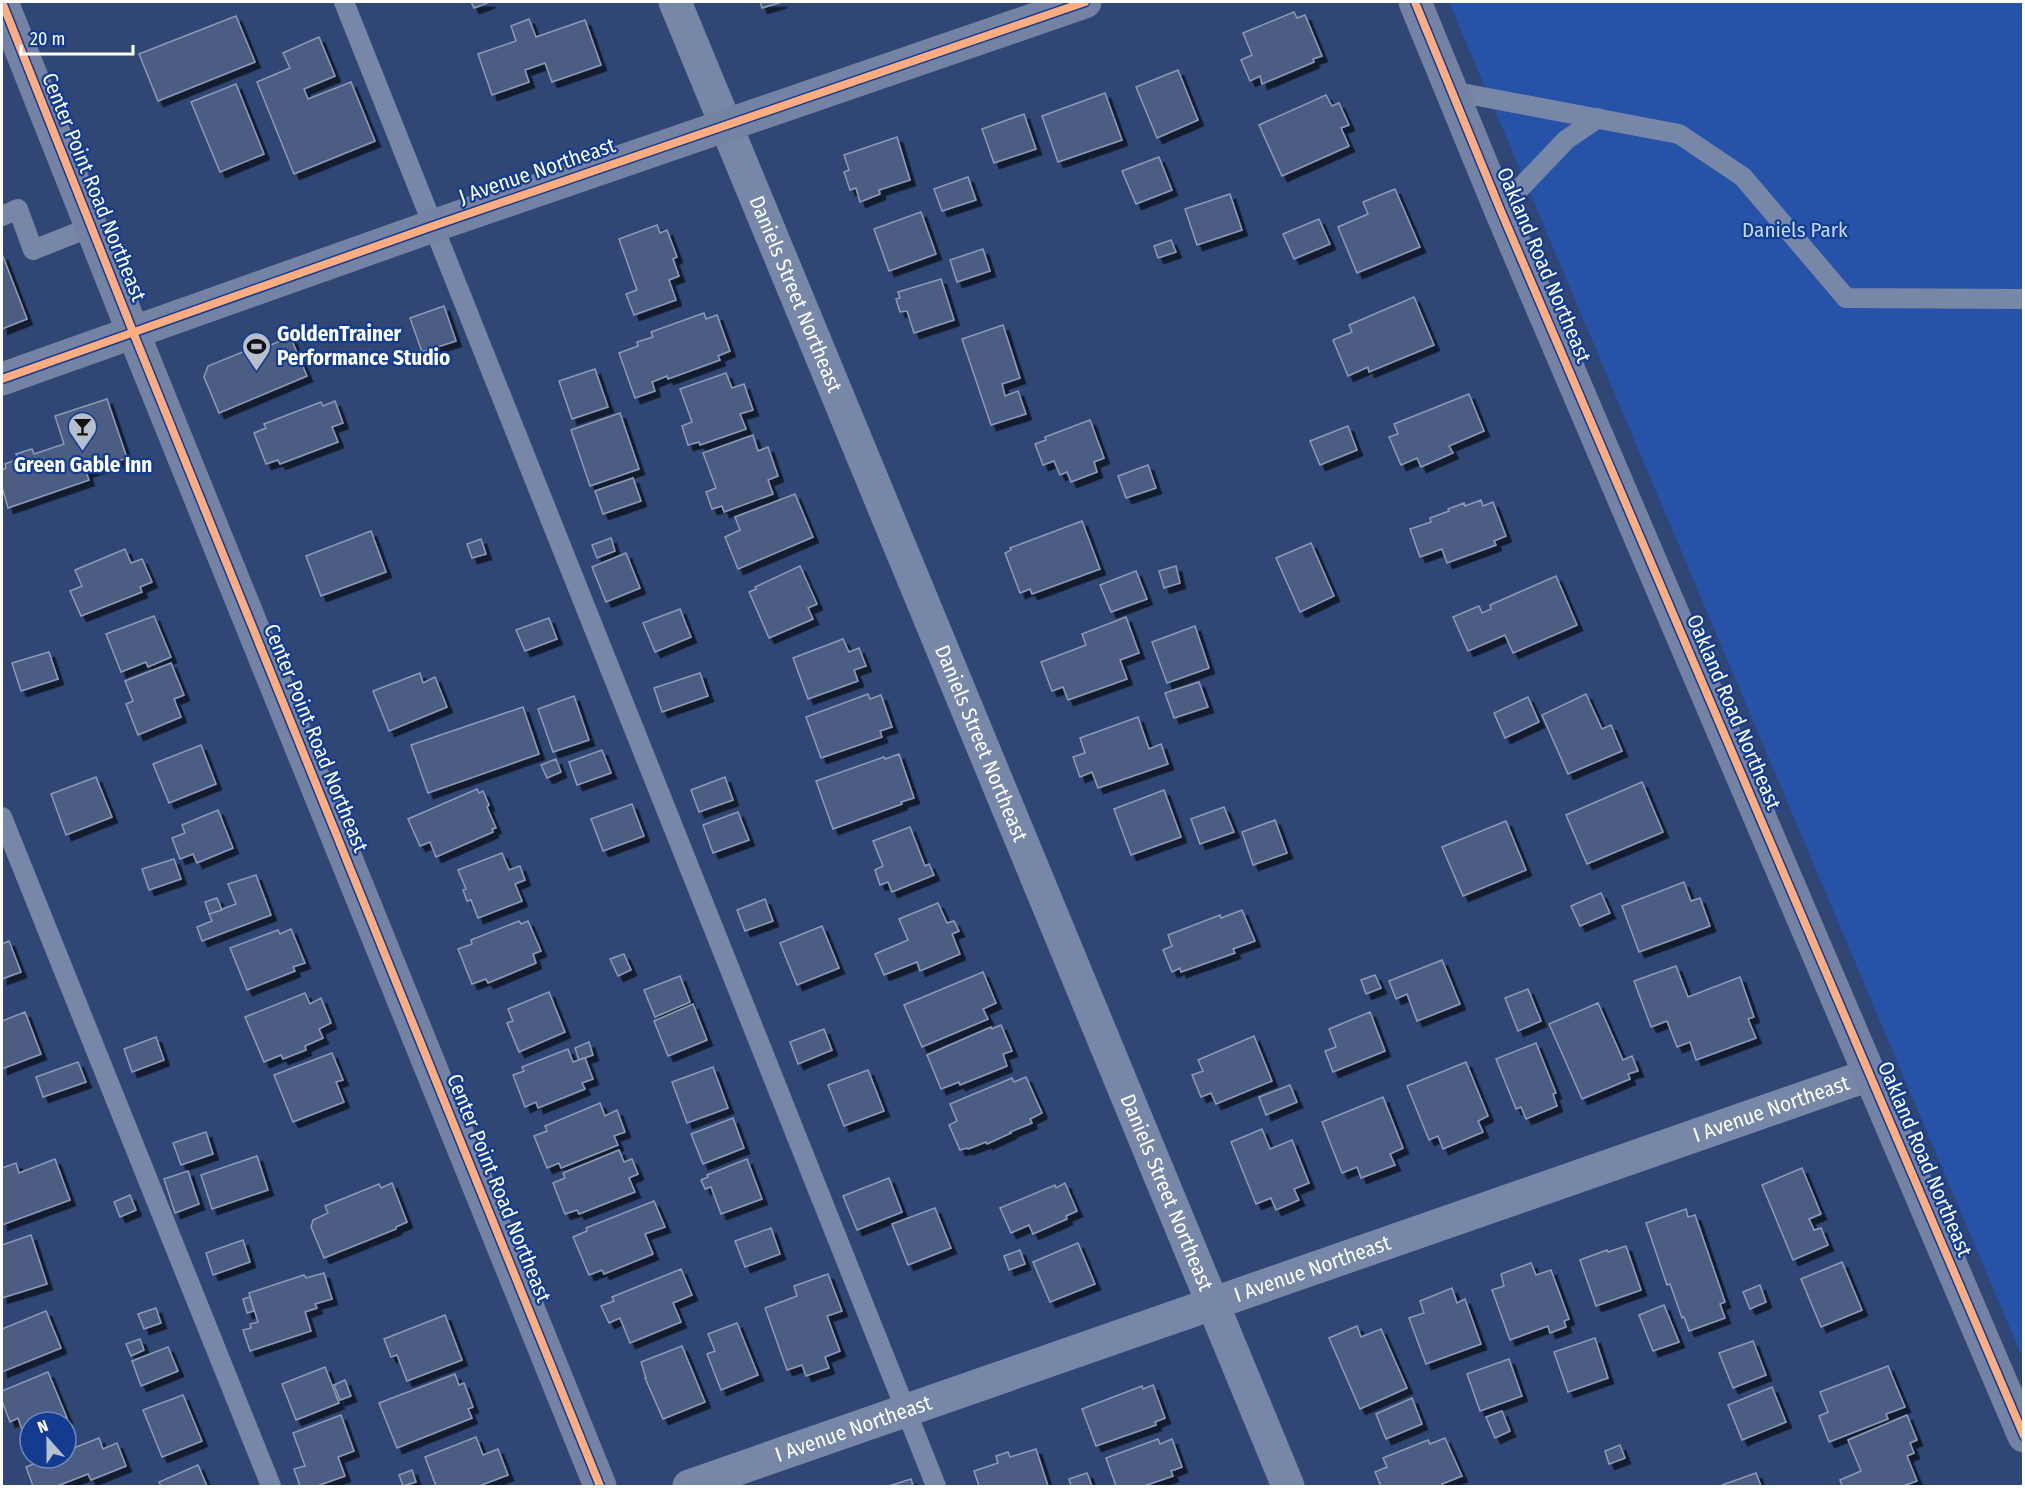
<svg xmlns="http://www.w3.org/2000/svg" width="2025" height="1488" font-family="'Fira Sans Condensed',sans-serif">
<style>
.green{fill:#2652a8}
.building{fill:#4b5d82;stroke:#8c9ab5;stroke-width:1.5;filter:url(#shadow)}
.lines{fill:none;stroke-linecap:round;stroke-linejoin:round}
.lane{stroke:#7787a7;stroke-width:20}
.street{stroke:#7787a7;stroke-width:33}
.secondary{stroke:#7482a4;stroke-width:33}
.cycleway-casing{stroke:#133c91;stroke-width:11}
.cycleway{stroke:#ffac80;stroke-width:8}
.labels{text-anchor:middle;stroke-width:4.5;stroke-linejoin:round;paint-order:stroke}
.street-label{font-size:21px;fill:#fff;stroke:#133c91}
.park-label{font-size:21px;fill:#c6d9fd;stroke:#133c91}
.poi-label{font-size:21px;font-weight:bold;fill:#fff;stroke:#133c91;text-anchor:start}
</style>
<defs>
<filter id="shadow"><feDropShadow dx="5.5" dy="5.5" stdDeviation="0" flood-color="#0009"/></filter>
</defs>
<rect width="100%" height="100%" fill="#304674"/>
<polygon class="green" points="1449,2 2023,2 2023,1359"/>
<g class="building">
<polygon points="471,2 490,2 474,8"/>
<polygon points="760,2 782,2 762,8"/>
<polygon points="1294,12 1297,18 1305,15 1322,56 1313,59 1314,62 1262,84 1260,76 1250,81 1241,60 1252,55 1243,33"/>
<polygon points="236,16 255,62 158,101 139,54"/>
<polygon points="529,19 536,37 585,20 601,65 552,82 545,63 525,70 529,82 492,95 478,54 516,41 511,26"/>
<polygon points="319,37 335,76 304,89 308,99 351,82 375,141 294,174 257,82 290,68 283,53"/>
<polygon points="1178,70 1198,120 1157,138 1136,87"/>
<polygon points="236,84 264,154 220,172 191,102"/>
<polygon points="1105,93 1122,140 1058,162 1042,116"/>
<polygon points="1326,95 1332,106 1339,103 1349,125 1341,128 1349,146 1282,176 1259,125"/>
<polygon points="1024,114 1036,149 994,163 982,129"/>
<polygon points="897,137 910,180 879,190 880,194 860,202 856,188 850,190 844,172 849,170 844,155"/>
<polygon points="1159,157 1172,190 1136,204 1122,171"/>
<polygon points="968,177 976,200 942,211 934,189"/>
<polygon points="1395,189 1420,247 1357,273 1338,227 1368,214 1363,202"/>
<polygon points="1230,194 1242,230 1197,245 1185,209"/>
<polygon points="921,212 936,254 889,271 874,229"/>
<polygon points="1319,219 1330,244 1294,259 1283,234"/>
<polygon points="657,225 660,233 667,230 677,257 673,259 679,276 669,280 676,300 634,315 626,294 637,290 619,239"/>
<polygon points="1171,240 1176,252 1158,258 1154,246"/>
<polygon points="983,249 990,271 957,282 950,260"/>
<polygon points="2,254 27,319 2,329"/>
<polygon points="941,279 954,320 914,333 907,311 900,312 896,299 900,298 898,292"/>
<polygon points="1414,297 1434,345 1369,372 1368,367 1348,376 1333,340 1352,332 1349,325"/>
<polygon points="444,306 456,341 422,352 410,318"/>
<polygon points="704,313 706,319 717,315 730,351 718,356 720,360 668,379 667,376 652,382 655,391 635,398 619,353 638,346 637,342 653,337 651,332"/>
<polygon points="1003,325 1020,378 1002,384 1005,396 1018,391 1026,414 991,425 962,339"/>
<polygon points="290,336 307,376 219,413 204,377 208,366 267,342 269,346"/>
<polygon points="595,369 608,407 572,419 559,381"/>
<polygon points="726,373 732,388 744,384 753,410 740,414 746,429 700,445 699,442 688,445 682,426 692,422 680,389"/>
<polygon points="1469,394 1484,431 1449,446 1453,453 1421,467 1417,458 1401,465 1389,437 1398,434 1394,424"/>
<polygon points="107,399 127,458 86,472 89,480 8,508 2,487 2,470 6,468 5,464 18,459 16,454 32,449 34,454 64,444 55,416"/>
<polygon points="335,401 343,423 332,427 338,442 280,464 278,460 266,464 254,433 266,428 264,424 321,402 323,406"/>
<polygon points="620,413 639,469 590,486 571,430"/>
<polygon points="1090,420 1104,458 1094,462 1097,472 1071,482 1067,472 1060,475 1054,461 1043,465 1035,444 1046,440 1045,437"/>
<polygon points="1348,426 1357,450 1320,465 1310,441"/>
<polygon points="753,435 758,451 768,447 778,476 768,480 773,494 724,512 722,506 712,509 706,492 716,488 703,453"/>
<polygon points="1148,465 1156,488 1126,498 1118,476"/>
<polygon points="633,478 641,501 603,514 595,491"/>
<polygon points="795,494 813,537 738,569 725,537 740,530 735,517"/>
<polygon points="1481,500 1483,506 1493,502 1506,536 1494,541 1496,545 1447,563 1442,549 1420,557 1410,529 1431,522 1430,518 1449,511 1448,509 1464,503 1465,506"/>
<polygon points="1082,521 1100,569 1032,594 1030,589 1020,593 1005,553 1011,550 1010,548"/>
<polygon points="371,531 386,572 321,596 306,556"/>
<polygon points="611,538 615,551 597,558 592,545"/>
<polygon points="481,539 486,554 472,558 467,544"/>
<polygon points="1311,543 1334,596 1300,612 1276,558"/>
<polygon points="125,549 131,563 142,559 152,582 140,587 142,592 81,616 70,591 82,586 75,570"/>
<polygon points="626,553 640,588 606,602 592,567"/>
<polygon points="800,566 817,604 808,608 813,619 769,638 749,592 756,589 755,587"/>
<polygon points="1176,566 1180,583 1164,588 1159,571"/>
<polygon points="1136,571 1147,599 1111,612 1100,585"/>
<polygon points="1556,576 1577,625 1513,653 1505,635 1468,651 1453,617 1479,606 1482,613 1491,609 1490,605"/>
<polygon points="680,609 691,637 655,652 643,623"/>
<polygon points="154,616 171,657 148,667 146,662 121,672 106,634"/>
<polygon points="1126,617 1139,653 1120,660 1127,679 1068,700 1063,687 1052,691 1041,662 1086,645 1082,634"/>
<polygon points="549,618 557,639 525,651 516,630"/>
<polygon points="1195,626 1209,668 1167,683 1152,642"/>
<polygon points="843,639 849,652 859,648 866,666 854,670 858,681 808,699 793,658"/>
<polygon points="49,652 58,679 21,691 12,663"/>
<polygon points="171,663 184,695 174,699 181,717 138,735 126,704 133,701 125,681"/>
<polygon points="420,673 423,683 435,677 447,707 389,731 373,691"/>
<polygon points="700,673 708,696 662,712 654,688"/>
<polygon points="1199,682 1208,707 1174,718 1165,693"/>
<polygon points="868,694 870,699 881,695 892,727 880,731 882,737 821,758 806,717"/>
<polygon points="1586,694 1602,729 1611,725 1622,751 1568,774 1542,715"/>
<polygon points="574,696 589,740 553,752 538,709"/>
<polygon points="1528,697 1539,722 1505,738 1494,713"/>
<polygon points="523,707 539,754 428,793 411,745"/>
<polygon points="1138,717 1149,749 1161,744 1168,764 1098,788 1092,772 1080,777 1073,757 1085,753 1080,738"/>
<polygon points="201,745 216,784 169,803 153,764"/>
<polygon points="602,750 611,773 577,785 569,762"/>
<polygon points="899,754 914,798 901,802 902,804 833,829 816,781 884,757 885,759"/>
<polygon points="556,759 561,772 547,778 541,765"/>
<polygon points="96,777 112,817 66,835 51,794"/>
<polygon points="725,777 733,800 699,812 691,790"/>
<polygon points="1642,782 1663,832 1587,864 1566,815"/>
<polygon points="477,789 479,793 483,791 489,805 487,807 496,828 492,829 493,832 436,857 430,842 420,846 408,819"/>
<polygon points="1164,790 1181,837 1131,855 1114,809"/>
<polygon points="632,804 644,836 603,851 591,819"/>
<polygon points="1224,807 1234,832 1200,844 1191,819"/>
<polygon points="218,810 233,848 197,863 193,854 180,859 172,838 185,833 182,825"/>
<polygon points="738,812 749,840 713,853 703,825"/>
<polygon points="1275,820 1287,853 1253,865 1242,832"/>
<polygon points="1506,821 1526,870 1463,896 1442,847"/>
<polygon points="910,827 925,866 929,864 934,875 892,892 888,882 880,885 875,870 883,866 873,841"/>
<polygon points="502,853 509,870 520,866 525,880 515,884 522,901 478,918 471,900 467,901 463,890 466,889 458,870"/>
<polygon points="174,859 181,879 149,890 142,869"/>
<polygon points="256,875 271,915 202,941 197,927 212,921 209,914 236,904 228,884"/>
<polygon points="1684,882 1691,901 1700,898 1710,926 1639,952 1622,906"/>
<polygon points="1601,893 1610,913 1580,926 1571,906"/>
<polygon points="217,898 222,910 209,914 205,902"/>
<polygon points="765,899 773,921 745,931 737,910"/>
<polygon points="938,903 947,923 954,921 959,931 952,934 960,954 920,971 917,962 884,975 875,954 908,940 899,919"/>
<polygon points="1242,910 1255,941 1233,949 1235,953 1181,972 1180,968 1172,972 1163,950 1172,946 1168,935 1220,915 1221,918"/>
<polygon points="519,921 521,924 528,921 541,951 533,954 536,963 488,983 486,979 472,984 458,949 472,944 471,940"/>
<polygon points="822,926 839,968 797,985 780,943"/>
<polygon points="291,929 305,963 293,967 295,971 247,990 230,948 278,930 280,934"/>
<polygon points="9,941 21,972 2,979 2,944"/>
<polygon points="624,954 631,970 618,976 610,959"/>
<polygon points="1442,960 1460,1004 1417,1021 1407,994 1396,999 1389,981"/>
<polygon points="1676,966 1688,997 1740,977 1754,1017 1748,1019 1756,1038 1696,1060 1690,1042 1677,1047 1667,1021 1651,1027 1634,981"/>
<polygon points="983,972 996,1003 983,1009 988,1019 922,1047 904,1005"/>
<polygon points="1375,975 1381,988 1366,994 1361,980"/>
<polygon points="680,976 690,1002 655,1017 644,990"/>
<polygon points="1528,989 1541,1021 1518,1031 1505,998"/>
<polygon points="549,992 565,1032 519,1052 507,1023 513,1021 508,1009"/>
<polygon points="305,993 310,1004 321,998 331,1023 319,1029 323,1038 305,1046 306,1050 283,1059 281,1055 264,1062 245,1017"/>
<polygon points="1598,1003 1623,1060 1632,1056 1638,1071 1628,1074 1630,1079 1582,1099 1549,1024"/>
<polygon points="693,1004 707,1040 668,1056 654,1021"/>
<polygon points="25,1012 41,1054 2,1069 2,1021"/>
<polygon points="1370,1012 1385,1051 1333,1072 1325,1051 1336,1047 1329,1029"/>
<polygon points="1001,1025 1012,1051 1003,1054 1007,1066 960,1085 959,1082 941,1089 927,1055 991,1027 992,1029"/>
<polygon points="824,1029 832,1050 798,1064 790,1042"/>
<polygon points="1254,1036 1272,1081 1216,1104 1211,1093 1201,1097 1192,1075 1203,1071 1198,1060"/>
<polygon points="156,1037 164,1060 132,1072 124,1049"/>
<polygon points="589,1042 593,1055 579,1060 575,1048"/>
<polygon points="1536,1043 1556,1093 1553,1094 1557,1106 1526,1119 1521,1107 1516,1109 1496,1059"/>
<polygon points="568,1049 573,1062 585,1058 593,1079 582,1083 585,1089 538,1108 536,1102 525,1107 513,1075 524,1071 522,1067"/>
<polygon points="332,1053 343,1080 336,1082 344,1102 293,1122 274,1075"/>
<polygon points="78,1062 86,1082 43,1097 36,1077"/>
<polygon points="1466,1062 1488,1116 1478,1121 1483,1132 1443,1149 1438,1136 1429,1140 1407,1086"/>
<polygon points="713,1067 728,1108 687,1123 672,1082"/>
<polygon points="868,1070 884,1111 844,1126 828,1085"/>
<polygon points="1026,1077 1042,1113 1030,1119 1032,1123 1010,1132 1011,1133 987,1144 986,1142 968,1149 967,1148 960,1150 949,1125 957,1121 950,1104 1012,1078 1014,1082"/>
<polygon points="1290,1085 1297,1102 1266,1115 1259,1097"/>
<polygon points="1383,1097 1403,1148 1390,1154 1395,1165 1361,1178 1357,1167 1342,1173 1322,1122"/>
<polygon points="600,1103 605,1116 617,1110 625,1132 614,1136 618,1145 561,1168 559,1163 547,1168 534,1136 547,1131 545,1126"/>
<polygon points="733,1118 744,1148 703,1164 691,1134"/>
<polygon points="1262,1129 1270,1149 1292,1140 1309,1183 1294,1189 1299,1200 1276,1210 1271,1198 1256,1204 1231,1142"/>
<polygon points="206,1132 213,1154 181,1165 173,1143"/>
<polygon points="619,1150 624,1162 632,1159 638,1174 629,1178 635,1192 579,1214 577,1210 565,1214 553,1183 565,1178 563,1173"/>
<polygon points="257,1156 268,1190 212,1209 201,1175"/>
<polygon points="55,1159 70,1200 2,1225 2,1168 16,1163 19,1173"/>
<polygon points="747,1159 762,1199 721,1214 711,1187 705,1189 701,1180 708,1177 707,1175"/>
<polygon points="1802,1168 1821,1214 1809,1219 1814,1230 1821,1228 1828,1245 1793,1260 1762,1185"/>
<polygon points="188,1171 199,1204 175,1213 164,1179"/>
<polygon points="889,1178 902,1212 857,1230 843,1196"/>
<polygon points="392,1183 407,1222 396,1227 396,1229 324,1258 311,1227 313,1220 328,1213 325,1206 379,1184 381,1188"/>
<polygon points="1065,1183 1077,1211 1066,1216 1067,1219 1033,1234 1029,1225 1011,1233 1000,1208 1055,1185 1056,1188"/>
<polygon points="130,1195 136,1210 120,1217 114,1202"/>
<polygon points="654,1201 665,1227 645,1234 653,1254 604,1274 602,1270 589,1275 573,1237 587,1231 586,1228"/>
<polygon points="935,1208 951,1248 908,1265 892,1224"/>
<polygon points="1686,1209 1688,1217 1695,1215 1725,1302 1720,1304 1725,1318 1689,1331 1684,1317 1682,1318 1670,1284 1667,1285 1646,1223"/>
<polygon points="771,1228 780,1254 745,1267 735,1241"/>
<polygon points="31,1235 47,1284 2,1298 2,1245"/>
<polygon points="243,1240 250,1262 213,1275 206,1253"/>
<polygon points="1078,1243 1095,1284 1050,1302 1033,1262"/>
<polygon points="1626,1246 1641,1290 1596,1306 1580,1260 1607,1250 1608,1252"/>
<polygon points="1020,1250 1025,1264 1009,1270 1004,1256"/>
<polygon points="1842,1262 1862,1310 1821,1327 1801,1279"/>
<polygon points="1531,1263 1536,1275 1551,1270 1569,1319 1564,1321 1566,1327 1550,1333 1548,1326 1510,1340 1492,1290 1504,1286 1501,1274"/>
<polygon points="681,1269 692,1295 673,1303 681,1322 630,1343 620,1318 609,1323 601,1306 614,1301 612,1297"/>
<polygon points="324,1273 332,1299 315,1304 317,1308 305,1312 311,1331 250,1351 243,1330 251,1328 250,1324 258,1322 249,1293 304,1275 306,1278"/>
<polygon points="828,1274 842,1311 827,1316 840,1351 825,1357 829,1368 806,1376 802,1365 787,1370 765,1308 797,1296 794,1286"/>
<polygon points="1760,1285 1766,1302 1750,1309 1743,1292"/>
<polygon points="1452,1288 1457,1303 1465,1299 1481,1344 1426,1364 1409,1318 1424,1313 1420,1301"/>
<polygon points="250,1297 254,1311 247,1313 243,1299"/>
<polygon points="1664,1305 1679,1342 1653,1351 1639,1315"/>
<polygon points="156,1308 161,1323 144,1329 138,1314"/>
<polygon points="46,1311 61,1348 2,1372 2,1329"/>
<polygon points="445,1315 462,1360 407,1381 397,1355 391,1357 384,1339"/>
<polygon points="737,1323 758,1375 721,1390 707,1354 715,1351 708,1334"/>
<polygon points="1357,1326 1361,1337 1381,1329 1407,1388 1360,1409 1329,1338"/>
<polygon points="1595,1338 1608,1378 1568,1392 1554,1352"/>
<polygon points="140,1339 144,1350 131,1356 126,1344"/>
<polygon points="1753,1341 1766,1375 1733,1388 1719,1353"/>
<polygon points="682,1346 705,1402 663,1419 645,1378 646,1378 641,1362"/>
<polygon points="168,1347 178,1371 141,1386 132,1361"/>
<polygon points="1509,1359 1522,1396 1480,1411 1467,1374"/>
<polygon points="1888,1366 1905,1407 1886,1414 1888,1419 1829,1442 1819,1416 1828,1412 1820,1392"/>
<polygon points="325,1367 339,1403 296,1420 282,1384"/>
<polygon points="48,1372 67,1418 58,1422 30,1422 30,1433 24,1435 18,1418 10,1422 2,1401 2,1391"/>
<polygon points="455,1374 459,1385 464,1383 473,1407 468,1409 472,1418 397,1448 379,1403"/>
<polygon points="345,1380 351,1396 340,1400 334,1385"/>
<polygon points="1153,1385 1165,1418 1155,1422 1156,1425 1096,1446 1082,1409 1142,1386 1143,1389"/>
<polygon points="1772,1387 1786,1422 1742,1440 1728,1405"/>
<polygon points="183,1395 202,1441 162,1457 143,1410"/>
<polygon points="1412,1398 1422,1424 1386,1439 1376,1414"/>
<polygon points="1502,1411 1510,1431 1495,1438 1486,1417"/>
<polygon points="341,1415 354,1451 338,1457 345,1476 317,1486 300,1486 294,1469 305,1466 293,1433"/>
<polygon points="1907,1415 1917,1440 1910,1443 1914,1453 1907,1456 1917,1481 1903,1486 1842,1486 1840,1480 1861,1471 1848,1440"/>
<polygon points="476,1437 483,1455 498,1449 508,1475 479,1486 436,1486 425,1457"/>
<polygon points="99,1438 103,1449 117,1443 126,1466 91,1480 88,1474 57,1486 33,1486 26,1467 49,1458 66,1458 66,1451"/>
<polygon points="1445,1438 1462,1476 1442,1484 1443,1486 1381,1486 1375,1472 1387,1467 1383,1458 1428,1440 1430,1444"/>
<polygon points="1158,1439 1160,1444 1172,1439 1182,1467 1171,1471 1173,1476 1144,1486 1116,1486 1106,1458"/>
<polygon points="1620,1445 1625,1458 1609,1464 1605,1451"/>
<polygon points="1036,1449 1048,1486 979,1486 974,1471 998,1463 996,1456 1008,1452 1010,1457"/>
<polygon points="198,1465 207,1486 161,1486 159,1482"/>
<polygon points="412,1470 416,1482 403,1486 399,1475"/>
<polygon points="1087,1473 1092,1486 1071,1486 1069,1479"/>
<polygon points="1756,1473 1761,1486 1722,1486 1722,1485"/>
<polygon points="911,1479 913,1486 889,1486"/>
</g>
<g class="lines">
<g class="lane">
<polyline points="344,2 936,1486"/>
<polyline points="1451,91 1679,134 1743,177 1846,298 2024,299"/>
<polyline points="1500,209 1566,140 1598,118"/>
<polyline points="2,216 18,209 33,250 91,227"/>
<polyline points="2,817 271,1486"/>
</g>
<g class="street">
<path id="s1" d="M675 2 1288 1486"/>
<path id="s2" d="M689 1486 1869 1075"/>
</g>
<g class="secondary">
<polyline points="2,2 133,332 600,1486"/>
<polyline points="1415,2 1500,209 2024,1436"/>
<polyline points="2,379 433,226 1085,2"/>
</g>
<defs>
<g id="cycleway">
<polyline points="2,2 133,332 600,1486"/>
<polyline points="1415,2 1500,209 2024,1436"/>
<polyline points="2,379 433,226 1085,2"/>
</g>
</defs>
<use href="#cycleway" class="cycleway-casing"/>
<use href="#cycleway" class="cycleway"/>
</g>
<defs>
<symbol id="stadium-pin" viewBox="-11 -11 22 30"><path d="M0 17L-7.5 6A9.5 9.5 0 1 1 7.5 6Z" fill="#b7bece" stroke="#133c91"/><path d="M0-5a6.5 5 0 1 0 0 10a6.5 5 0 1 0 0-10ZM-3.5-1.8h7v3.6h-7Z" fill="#111"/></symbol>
<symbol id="bar-pin" viewBox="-11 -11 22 30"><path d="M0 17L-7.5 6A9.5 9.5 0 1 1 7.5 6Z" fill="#b7bece" stroke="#133c91"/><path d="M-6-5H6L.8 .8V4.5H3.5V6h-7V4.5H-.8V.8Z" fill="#111"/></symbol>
</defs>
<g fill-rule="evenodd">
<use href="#stadium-pin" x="240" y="330" width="33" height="45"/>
<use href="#bar-pin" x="66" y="410" width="33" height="45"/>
</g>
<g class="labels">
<g class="street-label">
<text transform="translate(537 171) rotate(-19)" y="7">J Avenue Northeast</text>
<text transform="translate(94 187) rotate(68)" y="7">Center Point Road Northeast</text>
<text transform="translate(1544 265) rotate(67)" y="7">Oakland Road Northeast</text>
<text dy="7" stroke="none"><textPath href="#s1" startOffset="316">Daniels Street Northeast</textPath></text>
<text transform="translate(1734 712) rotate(67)" y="7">Oakland Road Northeast</text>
<text transform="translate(316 738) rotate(68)" y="7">Center Point Road Northeast</text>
<text dy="7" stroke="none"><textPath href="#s1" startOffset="802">Daniels Street Northeast</textPath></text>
<text dy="7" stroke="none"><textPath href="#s2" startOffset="1146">I Avenue Northeast</textPath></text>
<text transform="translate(1925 1159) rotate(67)" y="7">Oakland Road Northeast</text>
<text transform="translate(499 1188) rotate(68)" y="7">Center Point Road Northeast</text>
<text dy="7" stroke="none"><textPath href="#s1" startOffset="1288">Daniels Street Northeast</textPath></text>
<text dy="7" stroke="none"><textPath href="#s2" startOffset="660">I Avenue Northeast</textPath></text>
<text dy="7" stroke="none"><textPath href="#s2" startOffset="174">I Avenue Northeast</textPath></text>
</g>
<g class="park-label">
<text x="1795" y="237">Daniels Park</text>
</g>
<g class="poi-label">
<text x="277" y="341">GoldenTrainer<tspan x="277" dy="24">Performance Studio</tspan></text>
<text x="83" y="472" text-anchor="middle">Green Gable Inn</text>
</g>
</g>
<rect width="2025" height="1488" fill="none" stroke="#ffffff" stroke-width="6"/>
<g transform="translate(48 1440) rotate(339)"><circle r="28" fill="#133c91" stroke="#718abd" stroke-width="1.5"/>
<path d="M0-4.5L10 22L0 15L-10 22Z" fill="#b7bece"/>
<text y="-9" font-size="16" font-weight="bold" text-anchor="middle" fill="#ffffff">N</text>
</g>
<path d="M21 45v9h112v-9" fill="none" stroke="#ffffff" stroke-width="3"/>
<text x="30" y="45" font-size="18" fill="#ffffff" stroke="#133c91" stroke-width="4.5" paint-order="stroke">20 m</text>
</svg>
